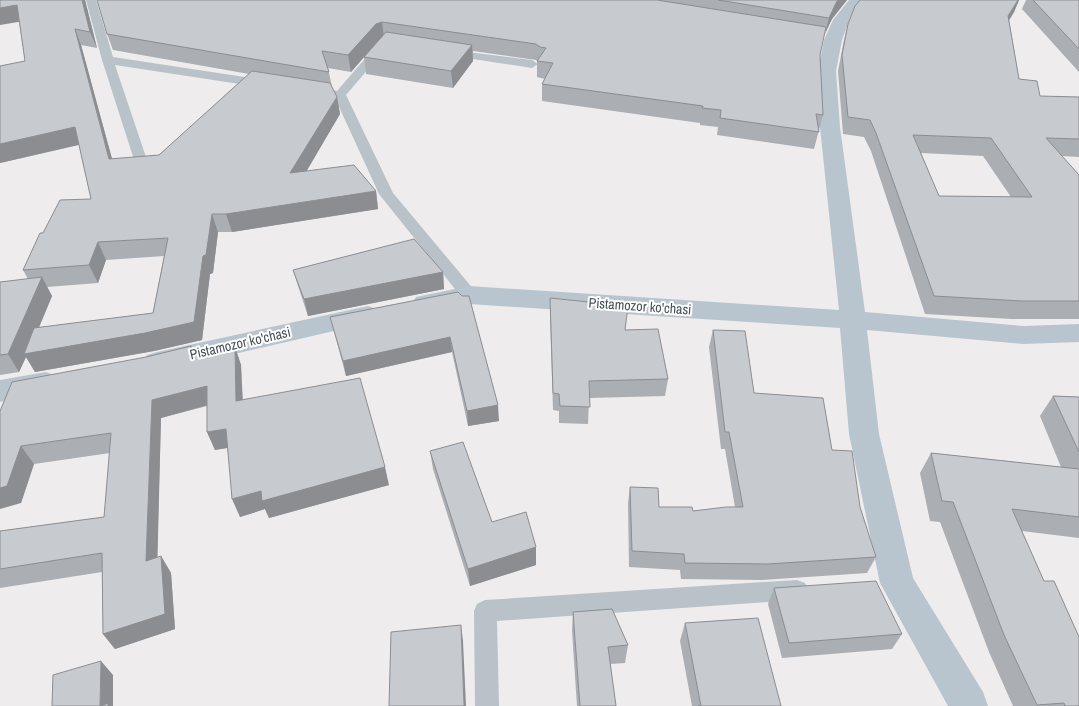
<svg xmlns="http://www.w3.org/2000/svg" width="1079" height="706" font-family="'Archivo Narrow',sans-serif">
<style>
.lines{fill:none;stroke-linecap:round;stroke-linejoin:round}
.lane{fill:#b8c2c8;fill-rule:evenodd}
.secondary{fill:#b9c5ce;fill-rule:evenodd}
.wall{fill:#abaeb2;fill-rule:evenodd}
.shaded-wall{fill:#8b8d91}
.building{fill:#c7cacf;stroke:#8b8d91;fill-rule:evenodd}
.labels{text-anchor:middle;stroke-width:4;stroke-linejoin:round;paint-order:stroke}
.street-label{font-size:14px;fill:#465158;stroke:#fff}
</style>
<rect width="100%" height="100%" fill="#efeced"/>
<g class="lines">
<g class="lane">
<polygon points="86,0 96,0 113,57 265,80 271,84 265,88 115,65 149,166 147,169 137,169 102,60"/>
<polygon points="380,45 386,48 346,95 393,193 475,291 477,295 475,299 469,300 463,299 379,194 335,98 313,95 307,91 313,87 337,91 376,46"/>
<polygon points="451,50 532,60 538,64 532,68 447,55 445,53 447,51"/>
<polygon points="797,580 805,583 808,590 805,597 797,600 497,621 499,706 475,706 474,611 477,604 485,600"/>
</g>
<g class="secondary">
<polygon points="849,0 866,0 849,21 842,40 836,71 840,127 865,312 1023,326 1079,324 1079,342 1023,344 867,330 879,434 913,578 983,692 988,706 948,706 880,583 849,434 840,328 469,304 425,312 416,309 412,303 416,297 469,286 839,310 820,127 818,71 824,40 833,20"/>
<polygon points="368,306 377,309 381,315 377,321 157,372 147,369 143,362 147,355 157,352"/>
<polygon points="46,372 56,376 60,383 56,390 0,402 0,380"/>
</g>
</g>
<g class="wall">
<path d="M0 0H85L97 48 81 45 112 159 159 155 249 74 113 50 107 34 97 0H847L832 19 824 34 820 55 823 115 814 149 717 135 718 127 700 125V123L542 101V84L545 79 537 77V61L536 60 473 51V61L453 88 366 74 364 57 379 40 351 72 328 68 332 87 337 97 340 114 306 171 376 191 378 209 232 232H218L213 273 210 274 202 340 154 351 35 372 26 357 19 372 0 375V282L28 279 23 270 43 233 91 199 79 145 0 163V66L25 61 19 21ZM164 256 153 313 39 328 52 296 47 287 98 283 106 260Z"/>
<path d="M860 0H1019L1014 12 1009 20 1019 79 1040 96 1079 97V157L1062 156 1079 175V319H1012L925 314 871 151 864 137 843 134 838 71 844 40 848 24ZM921 153 983 156 1011 197 939 196Z"/>
<polygon points="1026,0 1079,0 1079,72 1022,9"/>
<polygon points="293,270 443,272 444,289 308,316 298,286"/>
<polygon points="458,292 499,421 468,426 452,352 346,376 330,317"/>
<polygon points="550,298 625,330 668,379 665,396 589,398 588,424 559,423 559,411 553,410 550,315"/>
<polygon points="713,330 754,393 832,450 860,507 876,557 867,573 762,580 681,579 680,570 629,567 628,503 630,487 659,507 693,511 735,507 725,449 721,449 709,347"/>
<polygon points="191,346 195,356 235,347 241,365 243,400 389,485 269,518 265,509 240,517 227,448 215,450 207,432 207,406 161,418 157,558 161,556 171,573 175,629 115,649 103,634 102,572 0,588 0,531 104,517 110,453 34,464 21,503 0,411 146,357"/>
<polygon points="1053,396 1079,397 1079,538 1022,531 1079,706 1013,706 989,652 940,522 930,521 920,473 931,453 1061,467 1040,416"/>
<polygon points="430,451 492,522 536,565 470,586 433,469"/>
<polygon points="774,588 902,634 892,649 782,658 768,604"/>
<polygon points="573,612 628,645 625,663 610,664 616,706 577,706 572,631"/>
<polygon points="685,623 781,706 692,706 680,641"/>
</g>
<g class="shaded-wall">
<polygon points="82,0 85,0 97,48 90,32"/>
<polygon points="838,0 847,0 832,19 825,34 829,18 836,3"/>
<polygon points="1018,0 1019,0 1014,12 1002,32 1008,16"/>
<polygon points="17,5 24,21 0,25 0,8"/>
<polygon points="382,22 384,38 379,40 351,72 348,55 376,24"/>
<polygon points="75,29 81,45 117,177 109,159"/>
<polygon points="472,45 473,61 453,88 451,71"/>
<polygon points="337,97 340,114 295,191 290,173"/>
<polygon points="75,127 82,144 0,163 0,144"/>
<polygon points="376,191 378,209 232,232 226,214"/>
<polygon points="212,214 218,232 213,273 210,274 202,340 154,351 35,372 26,357 19,372 8,354 42,277 52,296 28,353 145,333 203,256"/>
<polygon points="98,242 106,260 98,283 89,265"/>
<polygon points="443,272 444,289 308,316 304,299"/>
<polygon points="450,337 452,352 346,376 343,361"/>
<polygon points="191,346 199,364 190,357"/>
<polygon points="235,347 241,365 243,419 236,401"/>
<polygon points="207,386 215,403 161,418 157,577 146,561 152,400"/>
<polygon points="498,405 499,421 468,426 467,411"/>
<polygon points="226,429 233,447 215,450 207,432"/>
<polygon points="21,446 34,464 21,503 0,509 0,488"/>
<polygon points="385,467 389,485 269,518 265,509 240,517 232,499 261,491"/>
<polygon points="536,547 536,565 470,586 468,569"/>
<polygon points="161,556 171,573 175,629 115,649 103,634"/>
<polygon points="461,625 463,641 466,706 464,706"/>
<polygon points="101,661 113,675 113,706 100,706"/>
</g>
<g class="building">
<polygon points="0,0 82,0 90,32 75,29 109,159 159,155 252,71 330,83 337,97 290,173 354,165 376,191 226,214 212,214 206,255 203,256 194,322 145,333 24,354 34,328 153,313 168,238 98,242 89,265 23,270 40,233 43,233 60,200 91,199 75,127 0,144 0,66 25,61 17,5 0,8"/>
<polygon points="97,0 657,0 826,27 820,55 823,115 816,114 819,132 720,118 721,110 702,108 703,106 542,84 553,63 537,61 546,48 540,47 536,44 382,22 376,24 348,55 322,51 329,72 107,34"/>
<polygon points="718,0 838,0 836,3 829,18"/>
<path d="M860 0H1018L1008 16 1019 79 1037 81 1040 96 1079 97V139L1046 138 1079 175V301H1022L934 296 876 133 870 120 848 117 842 55 848 24 855 6ZM913 135 991 138 1032 197 939 196Z"/>
<polygon points="1033,0 1079,0 1079,49"/>
<polygon points="386,32 472,45 451,71 364,57"/>
<polygon points="414,239 443,272 304,299 293,270"/>
<polygon points="42,277 8,354 0,355 0,282"/>
<polygon points="458,292 462,296 469,296 498,405 467,411 450,337 343,361 330,317"/>
<polygon points="550,298 628,306 625,330 658,329 668,379 589,381 590,407 560,406 559,394 553,393"/>
<polygon points="713,330 745,331 754,393 823,398 832,450 852,451 860,507 876,557 768,564 685,563 684,554 632,551 630,487 658,488 659,507 692,507 693,511 726,507 743,507 729,432 725,432"/>
<polygon points="191,346 190,357 235,347 236,401 360,378 385,467 262,501 261,491 232,499 226,429 207,432 207,386 152,400 146,561 161,556 165,614 103,634 102,553 0,569 0,531 104,517 111,433 21,446 7,486 0,488 0,411 12,382 146,357"/>
<polygon points="1053,396 1079,397 1079,452"/>
<polygon points="463,442 492,522 526,512 536,547 468,569 430,451"/>
<polygon points="931,453 1079,469 1079,517 1012,509 1044,581 1054,581 1079,637 1079,706 1065,706 1064,703 1037,705 1004,635 953,502 942,501"/>
<polygon points="876,581 902,634 789,643 774,588"/>
<polygon points="612,609 628,645 608,647 616,706 580,706 573,612"/>
<polygon points="758,618 781,706 698,706 701,706 685,623"/>
<polygon points="461,625 464,706 389,706 391,632"/>
<polygon points="101,661 100,706 52,706 53,675"/>
<polygon points="108,703 108,706 101,706"/>
</g>
<g class="labels">
<g class="street-label">
<text transform="translate(640 306) rotate(4)" y="5">Pistamozor ko'chasi</text>
<text transform="translate(240 343) rotate(-13)" y="5">Pistamozor ko'chasi</text>
</g>
</g>
</svg>
